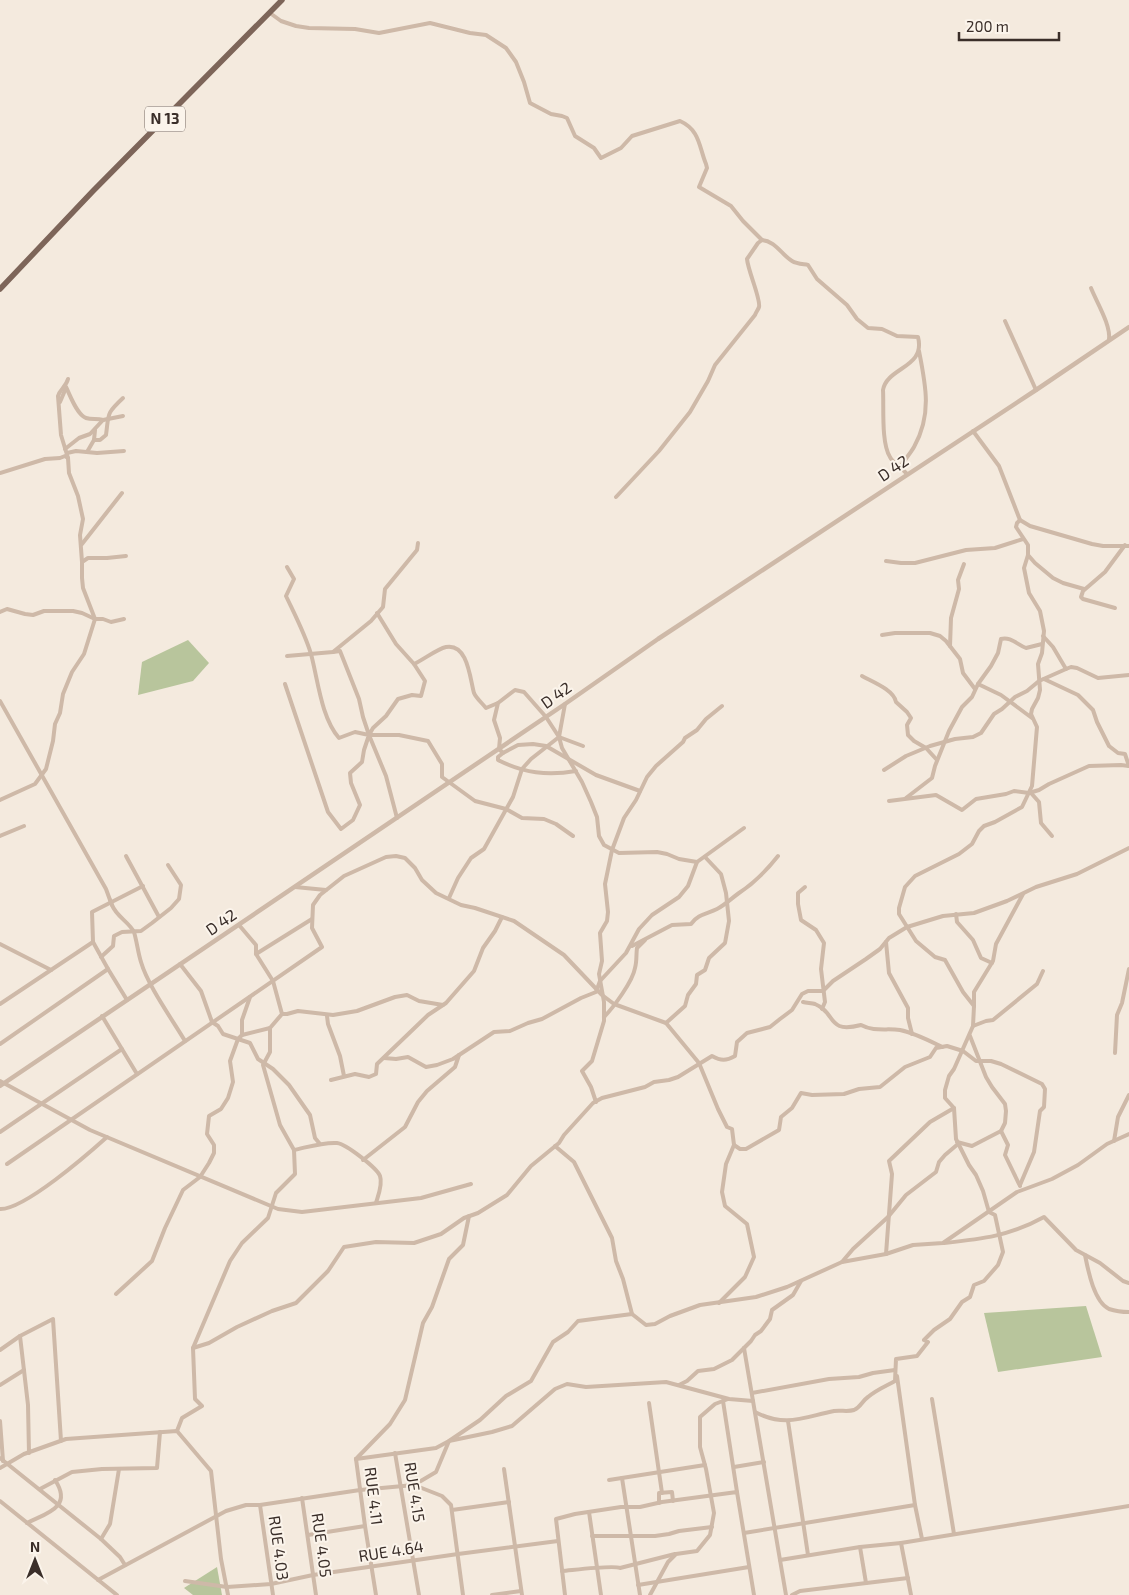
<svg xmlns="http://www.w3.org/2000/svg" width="1129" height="1595" font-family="'Exo 2',sans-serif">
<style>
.green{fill:#b8c59c}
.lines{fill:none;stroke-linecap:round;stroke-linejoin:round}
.minor{stroke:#ceb9a8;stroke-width:4}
.tertiary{stroke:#ceb9a8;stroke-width:4.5}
.primary{stroke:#7d6559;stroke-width:5.5}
.minor-bridge{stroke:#ceb9a8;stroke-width:4}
.labels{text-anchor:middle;stroke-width:4;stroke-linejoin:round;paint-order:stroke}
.shield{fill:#fbf4eb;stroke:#746963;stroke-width:1}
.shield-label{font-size:15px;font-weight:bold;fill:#3a2e29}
.street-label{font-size:16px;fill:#3a2e29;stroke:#fbf4eb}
</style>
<rect width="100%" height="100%" fill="#f4eade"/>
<g class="green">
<polygon points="188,640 209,663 193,681 138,695 142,662"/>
<polygon points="1086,1306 1102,1357 998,1372 984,1313"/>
<polygon points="217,1567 222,1595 193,1595 184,1588"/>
</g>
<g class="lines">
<g class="minor">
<path d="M270 13 281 21 296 26 309 28 355 29 379 33 430 23 470 33 486 35 506 48 516 62 524 82 530 103 551 114 562 116 567 118 575 136 594 148 601 158 621 148 632 136 680 121C700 130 699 147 706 164L707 168 699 187 731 206 743 221 762 240"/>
<path d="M1091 288C1097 303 1111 325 1109 340"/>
<polyline points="1005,321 1036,390"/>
<path d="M66 387C70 395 77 415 86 418 92 420 97 418 103 420"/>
<polyline points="60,402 66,388"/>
<polyline points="973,431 999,466 1020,520 1030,526 1092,544 1103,546 1129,546"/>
<path d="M94 440H100L106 435C109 413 106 414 123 398"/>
<polyline points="65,449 79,438 90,434 103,420 123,416"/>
<polyline points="87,452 94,440 95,430"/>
<polyline points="67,453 76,451 97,453 124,451"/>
<path d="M901 466C905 459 910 454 914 447 932 415 926 386 919 351"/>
<polyline points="0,473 45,459 60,458 65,456 68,458"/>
<path d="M616 497 659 451 690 412 708 381 715 365 755 315C756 312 758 310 759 307 761 299 748 271 747 259L758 243 762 240C775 241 782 255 792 261 797 264 803 264 808 265L817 279 847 305 857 319 868 328 882 329 897 336 918 337C926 368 887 367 883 390 884 407 881 443 890 457 892 462 902 468 907 474"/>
<polyline points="82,544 122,493"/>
<polyline points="1028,555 1035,563 1053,578 1063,583 1084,589"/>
<polyline points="886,561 901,563 915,563 966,550 995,548 1023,539"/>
<polyline points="82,562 88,558 107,558 126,556"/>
<polyline points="1115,608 1083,599 1081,597 1083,591 1105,572 1125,545"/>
<polyline points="0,612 7,609 25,614 33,615 44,611 73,611 82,613 95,619 103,619 111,622 124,619"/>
<polyline points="377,613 396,644 414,664"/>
<polyline points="882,635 895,633 930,633 940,636 946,641 960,659 963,673 975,689"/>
<polyline points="1043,636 1053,647 1066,669"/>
<polyline points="950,646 951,618 959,589 958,580 964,564"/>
<path d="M333 652 340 651 359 699 363 717 369 735 373 728 386 716 398 699 412 695 421 696 425 681 414 664C423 660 437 649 446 647 468 643 470 679 474 693 476 698 482 703 486 708L498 703"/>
<polyline points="287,656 333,652 371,621 383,607 385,589 417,550 418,543"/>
<path d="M862 676C873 682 894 690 896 702L907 712 911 718 907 725 908 735 914 741 926 748 937 760"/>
<polyline points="1044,679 1078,695 1093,710 1097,722 1109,746 1118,753 1125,754 1129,766"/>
<path d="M285 684 328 812 341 829 353 820 360 805 351 783 350 773 362 762 364 750 369 735 355 732 339 738C321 717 318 680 311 654 305 634 295 615 286 596L294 579 287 567"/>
<polyline points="978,684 1001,695 1032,718"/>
<polyline points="0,701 106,889 110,900"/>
<polyline points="565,704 559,737 562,748 582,782 591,802 597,817 599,836 604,845 619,853 657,852 667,854 679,859 697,862"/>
<polyline points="583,746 559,737 546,717 524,692 515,690 498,703 494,720 500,738 499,749 503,753 518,745 533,744 546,746 596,775 640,791"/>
<path d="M503 753 498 757V760C524 773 547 776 576 771"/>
<polyline points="884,770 906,756 930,746 955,739 973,737 981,733 994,714 1002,709 1015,697 1027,691 1039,681 1066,669 1071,667 1077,668 1098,678 1129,675"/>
<polyline points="1031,793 1039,802 1041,823 1052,836"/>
<path d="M906 798 932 778 935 766 949 731 962 707 972 697 978 684 991 666 998 653 1001 639C1010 636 1018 645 1026 648L1042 644"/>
<path d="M0 800 35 784 46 769 53 741 55 724 60 713 63 694 72 672 84 654 95 619 83 588 82 578V562L80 535 83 519 78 496 69 473 68 458 61 435 58 396C60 389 66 387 68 379"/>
<polyline points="889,801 936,795 962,810 976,799 1006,794 1014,791 1029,793 1039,790 1049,784 1089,766 1121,765 1129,766"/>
<polyline points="397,818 386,776 369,735 399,735 428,741 442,764 442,777 475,801 506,809 522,818 544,819 556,824 573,836"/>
<polyline points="0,836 24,826"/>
<polyline points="126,856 159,917"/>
<polyline points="295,887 326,890"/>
<polyline points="805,887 798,893 798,904 801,920 816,930 824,943 821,969 825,1002 822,1009"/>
<polyline points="449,898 458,878 471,858 484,849 513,797 522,769 531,759 559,737"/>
<path d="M112 905C116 916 129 922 134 932 137 942 138 953 141 962 148 986 172 1019 185 1041"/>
<polyline points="956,914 957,922 973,940 981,958 992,963"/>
<polyline points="886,942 889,973 908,1008 908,1018 912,1034"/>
<polyline points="0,944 51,970"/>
<path d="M632 946 672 925 691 924C698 914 707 914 717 909 725 905 732 898 739 893 754 883 767 870 778 856"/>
<polyline points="256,954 312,919"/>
<polyline points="101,957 113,946 114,936 122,932 141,931 152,923 171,908 179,899 181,885 168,865"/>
<polyline points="180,964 201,991 212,1022 218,1026 223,1034 250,1043 258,1059 273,1069 289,1085 310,1115 315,1138 320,1144"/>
<polyline points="127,1000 108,969 93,942 92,912 143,886"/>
<path d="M803 1002C807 1003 812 1003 815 1004 837 1013 826 1034 861 1025 874 1032 887 1028 900 1030 915 1033 928 1040 942 1047"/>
<polyline points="0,1004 93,942"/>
<polyline points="974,1006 974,992 993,961 996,944 1023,894"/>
<polyline points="282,1014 287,1014 298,1011 333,1015 357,1011 395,997 407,995 419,1001 443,1005"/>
<polyline points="102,1016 137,1074"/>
<polyline points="327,1016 328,1024 340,1056 344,1076"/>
<path d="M604 1017C613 1008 633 981 635 968 637 961 636 955 637 948L645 940"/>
<polyline points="666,1023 685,1006 688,995 696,984 697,975 705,970 709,958 725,943 729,921 726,893 721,874 705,857"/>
<polyline points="973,1026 986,1021 993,1020 1037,984 1043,971"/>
<polyline points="242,1035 270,1028"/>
<polyline points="0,1044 108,969"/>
<polyline points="1115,1053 1117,1015 1122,1003 1129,969"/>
<polyline points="384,1058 396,1059 408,1057 426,1067 437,1065 453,1059 494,1032 510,1031 528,1023 542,1019 581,998 596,992 600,981 626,953 639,929 652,915 679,897 688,886 697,862 744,828"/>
<polyline points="331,1080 355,1074 369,1077 376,1074 377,1064 428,1015 446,1003 474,971 483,948 495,931 502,917"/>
<polyline points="0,1081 90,1130 278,1209 302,1212 421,1198 471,1184"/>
<polyline points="596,1102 591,1087 582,1071 592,1061 604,1021 604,1002 599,974 602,961 600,933 607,921 608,912 605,884 612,850 624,818 636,800 647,777 656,766 683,742 685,738 697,730 706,719 722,706"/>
<polyline points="1001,1131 1008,1145 1005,1155 1020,1186"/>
<polyline points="0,1132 122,1049"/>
<polyline points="1114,1141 1118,1117 1129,1095"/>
<polyline points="957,1142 972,1146 1001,1131 1005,1123 1006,1111 1005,1104 992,1087 986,1077 970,1036"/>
<polyline points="734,1145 740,1149 746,1149 779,1130 781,1117 792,1108 801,1093 812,1095 844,1094 859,1089 880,1087 905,1067 930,1057 936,1048 947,1046 963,1051 976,1061 991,1061 1001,1064 1042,1084 1045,1089 1044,1107 1040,1111 1034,1152 1020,1185"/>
<polyline points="555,1146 574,1162 612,1238 616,1261 623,1279 632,1314"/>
<path d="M294 1150C308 1147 323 1142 337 1143 346 1144 377 1168 380 1176 383 1184 378 1196 376 1203"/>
<polyline points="363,1160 405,1127 418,1102 427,1091 455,1067 459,1055"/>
<polyline points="7,1164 322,947 312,928 313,905 320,895 344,876 386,857 396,856 405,858 415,868 422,880 436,893 461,905 475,908 514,921 564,955 602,995 614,1004 666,1023 699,1063 718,1109 727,1127 732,1129 734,1145 726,1164 722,1192 725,1206 747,1224 754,1257 745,1277 719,1303"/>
<path d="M0 1209C24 1210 88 1154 107 1137"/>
<path d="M944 1243C982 1239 1010 1236 1044 1217L1076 1250 1100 1263 1123 1281 1129 1283"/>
<polyline points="886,1254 892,1174 889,1161 930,1122 954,1108"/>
<path d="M1085 1255C1088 1270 1094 1302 1109 1309 1115 1311 1123 1312 1129 1312"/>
<polyline points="842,1262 853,1249 888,1217 906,1195 936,1172 939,1162 945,1155 958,1144"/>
<polyline points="116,1294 152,1261 165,1228 183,1190 200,1177 209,1163 214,1153 214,1145 207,1134 209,1116 221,1109 228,1098 233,1082 230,1061 238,1039 242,1035 242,1020 250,997"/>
<polyline points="20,1336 28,1405 29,1453"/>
<path d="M193 1348 209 1343 237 1327 272 1311 296 1303 328 1271 344 1247 376 1242 414 1243 441 1234 464 1218 478 1213 507 1195 531 1166 559 1143 564 1135 593 1103 602 1098 645 1087 654 1082 669 1080 678 1077 712 1056C721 1061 726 1061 735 1056L737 1042 747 1033 770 1027 780 1019 792 1010 802 994 808 991H823L833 981 866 959 880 949 889 938 907 927 943 916 974 913 1007 901 1036 887 1077 874 1129 848"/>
<polyline points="744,1348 780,1560 860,1547 901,1543"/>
<polyline points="0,1350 20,1336 53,1319 61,1441"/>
<polyline points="897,1376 915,1505 922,1539"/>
<polyline points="0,1385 24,1370"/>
<polyline points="679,1385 687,1381 698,1371 714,1369 732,1360 751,1341 755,1335 761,1331 770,1319 772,1310 793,1295 801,1281"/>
<polyline points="752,1393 829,1379 859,1377 873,1373 895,1370"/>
<polyline points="932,1399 954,1534"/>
<polyline points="723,1401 737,1492"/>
<polyline points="649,1403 662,1493"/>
<path d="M755 1412C786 1428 804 1417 834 1411 841 1410 848 1412 854 1410 861 1407 862 1401 868 1397 876 1390 886 1386 895 1381L896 1359 917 1356 928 1342 924 1340 934 1330 950 1319 962 1302 970 1297 974 1285 984 1281 998 1265 1003 1252 995 1215 989 1212 983 1191 976 1175 969 1165 956 1139 954 1108 945 1098V1090L949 1076 954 1069 973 1026 974 1006 963 992 945 960 935 957 916 941 899 914V908L905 887 915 876 959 854 972 844 979 831 984 826 995 822 1022 807 1032 786 1037 727 1031 714 1032 709 1038 698 1040 690 1038 664 1042 653 1044 631 1040 611 1029 593 1024 568 1028 555V545L1016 527 1017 523 1020 520"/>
<polyline points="0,1421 3,1461"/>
<polyline points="788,1421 808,1555"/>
<polyline points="177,1431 182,1418 202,1406 195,1399 193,1348 230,1261 242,1243 268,1218 276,1193 295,1174 294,1150 280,1125 263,1065 270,1052 270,1028 282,1014 273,981 256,954 256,945 239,925"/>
<polyline points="395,1453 419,1595"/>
<polyline points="0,1458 101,1539 120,1557 125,1565"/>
<polyline points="356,1459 436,1448 449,1441 480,1420 506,1396 531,1381 553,1342 568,1332 578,1321 632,1314 646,1325 655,1324 670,1316 700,1305 756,1297 787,1287 842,1262 886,1254 913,1245 943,1243 1017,1192 1052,1179 1078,1165 1107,1144 1129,1134"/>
<polyline points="356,1459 390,1424 405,1400 423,1323 432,1307 449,1259 463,1245 469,1216"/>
<polyline points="356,1459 365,1526 376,1595"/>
<polyline points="734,1467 764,1462"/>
<polyline points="0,1468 24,1454 66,1439 177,1431 211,1471 221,1559 228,1595"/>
<polyline points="504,1469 522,1595"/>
<polyline points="622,1478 640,1595"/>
<polyline points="609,1480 705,1465"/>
<polyline points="414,1485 442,1496 451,1505 463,1595"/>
<polyline points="40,1489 72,1472 102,1469 157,1468 160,1432"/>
<polyline points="302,1498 316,1595"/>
<polyline points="0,1501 117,1595"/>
<polyline points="659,1503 659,1493 672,1492 673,1501"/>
<polyline points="260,1505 273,1595"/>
<polyline points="452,1510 509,1502"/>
<polyline points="589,1512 601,1595"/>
<path d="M27 1523C47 1513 73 1507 55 1480"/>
<polyline points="744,1533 915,1505"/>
<polyline points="308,1535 365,1526"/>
<polyline points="592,1536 655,1536 669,1534 679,1531 712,1527"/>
<polyline points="101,1539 110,1524 119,1469"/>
<polyline points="860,1547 866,1583"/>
<polyline points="780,1560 786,1595"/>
<path d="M562 1571C574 1570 613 1565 620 1568L675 1554"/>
<polyline points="98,1580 226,1511 246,1505 260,1505 360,1490 414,1485 436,1472 449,1441 492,1432 512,1426 555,1389 567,1384 586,1387 666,1382 729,1399 753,1401"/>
<polyline points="185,1581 227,1587 271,1584 313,1575 458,1554 558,1541"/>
<polyline points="638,1585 749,1567"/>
<polyline points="492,1595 521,1591"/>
<polyline points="565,1595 556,1519 575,1514 621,1507 640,1507 662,1502 737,1492 754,1595"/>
<polyline points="650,1595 668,1562 676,1554 697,1551 710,1535 714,1513 706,1469 700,1447 700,1417 715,1404 728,1399"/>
<polyline points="792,1595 800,1591 908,1578"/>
<polyline points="911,1595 901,1543 1129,1506"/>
</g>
<polyline class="tertiary" points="0,1086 565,704 658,639 1036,390 1129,327"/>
<polyline class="primary" points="0,289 93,191 282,0"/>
<polyline class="minor-bridge" points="110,900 112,905"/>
</g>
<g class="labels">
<rect class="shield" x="145" y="106.5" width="40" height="25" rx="4"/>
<g class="shield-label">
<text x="165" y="124">N 13</text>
</g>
<g class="street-label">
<text transform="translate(893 468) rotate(-34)" y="6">D 42</text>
<text transform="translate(556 695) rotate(-35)" y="6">D 42</text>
<text transform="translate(221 922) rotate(-34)" y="6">D 42</text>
<text transform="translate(415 1492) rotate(81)" y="6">RUE 4.15</text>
<text transform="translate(374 1496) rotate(83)" y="6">RUE 4.11</text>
<text transform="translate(322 1545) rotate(82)" y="6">RUE 4.05</text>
<text transform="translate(279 1548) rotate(82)" y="6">RUE 4.03</text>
<text transform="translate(391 1551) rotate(-9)" y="6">RUE 4.64</text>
</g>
</g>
<g transform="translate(35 1560)" stroke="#fbf4eb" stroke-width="4" paint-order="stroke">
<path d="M0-4L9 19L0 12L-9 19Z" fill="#3a2e29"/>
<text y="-8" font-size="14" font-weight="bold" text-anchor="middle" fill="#3a2e29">N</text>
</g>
<path d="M959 32v8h100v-8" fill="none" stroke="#3a2e29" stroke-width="2.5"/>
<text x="966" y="32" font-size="15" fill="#3a2e29" stroke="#fbf4eb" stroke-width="4" paint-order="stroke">200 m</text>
</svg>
